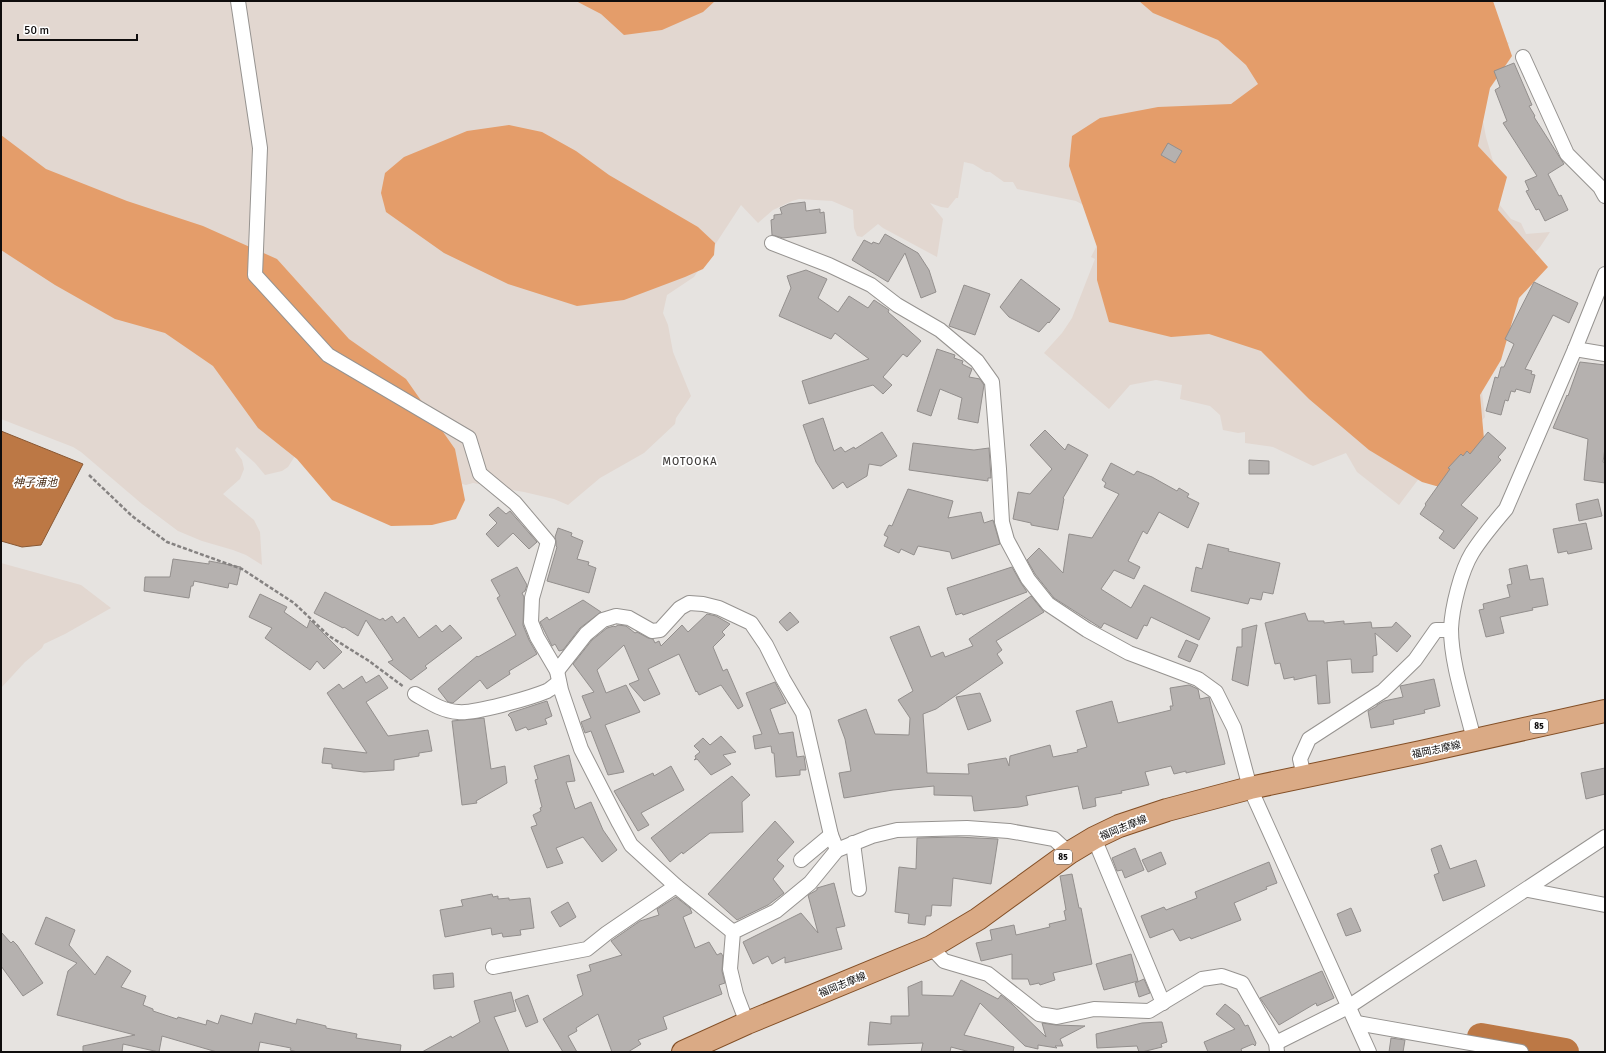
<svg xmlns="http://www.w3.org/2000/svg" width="1606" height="1053" font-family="Signika,'Noto Sans JP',sans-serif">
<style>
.built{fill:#e2d7d0}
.forest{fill:#e49d6a}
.water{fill:#bc7845;stroke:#885834}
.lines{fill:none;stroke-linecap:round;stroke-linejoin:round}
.river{stroke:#bc7845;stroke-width:28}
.building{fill:#b5b1af;stroke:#938f8d}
.minor-casing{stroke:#969390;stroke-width:16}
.primary-casing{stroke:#834f26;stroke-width:24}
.path{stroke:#858281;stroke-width:2.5;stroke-dasharray:4 2;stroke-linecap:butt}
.minor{stroke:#fff;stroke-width:14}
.primary{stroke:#daaa85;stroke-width:22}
.labels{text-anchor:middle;stroke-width:3.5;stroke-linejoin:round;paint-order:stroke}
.shield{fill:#fff;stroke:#575656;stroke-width:1}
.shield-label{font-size:9px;font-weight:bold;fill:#0f0d0d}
.street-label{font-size:10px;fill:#0f0d0d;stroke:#fff}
.neighbourhood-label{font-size:11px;letter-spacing:1px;fill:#413e3c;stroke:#fff}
.water-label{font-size:11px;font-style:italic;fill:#462913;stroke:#fff}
</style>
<rect width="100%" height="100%" fill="#e6e3e0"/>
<g class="built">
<polygon points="1,1 1433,1 1509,43 1479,101 1486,137 1500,185 1499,204 1511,219 1521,223 1526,234 1550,232 1540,247 1531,257 1466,367 1482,392 1485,417 1480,423 1469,412 1399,505 1357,472 1346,453 1313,466 1273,447 1245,443 1245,432 1238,433 1223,430 1220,415 1210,406 1180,399 1182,385 1156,380 1130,385 1109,409 1044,353 1062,333 1072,318 1095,259 1091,257 1110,220 1076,201 1017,189 1013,182 1004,182 990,172 986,172 973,164 964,162 958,198 956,198 948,208 941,207 930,203 943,219 937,257 883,228 878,224 862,237 857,236 854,228 853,210 832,201 799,199 792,201 773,210 758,223 741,205 694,277 667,295 663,313 668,325 673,352 691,396 676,418 675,424 644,453 600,478 568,505 554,499 524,492 473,483 466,485 302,445 288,467 282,471 265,475 255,463 237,447 235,450 242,460 244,469 240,479 223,494 254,520 260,532 262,565 246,555 233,550 202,541 178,531 142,504 81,452 73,447 1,419"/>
<polygon points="1,563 81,585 111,608 65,634 44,644 42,648 25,662 1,688"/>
</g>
<g class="forest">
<polygon points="576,1 715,1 703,12 662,30 624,35 601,14"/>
<polygon points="1139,1 1493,1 1512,56 1490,88 1478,146 1507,177 1498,210 1548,267 1519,298 1501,360 1480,395 1484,439 1450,490 1422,482 1369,450 1309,399 1261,351 1209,334 1171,337 1109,322 1097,280 1097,247 1069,166 1072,136 1100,118 1158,107 1231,104 1258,84 1246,65 1218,40 1153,13"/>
<polygon points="509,125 542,132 576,151 609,175 698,227 715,243 714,255 703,269 685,277 624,300 577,306 508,284 444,253 386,212 381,193 385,173 404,157 467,131"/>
<polygon points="1,135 46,169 127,201 203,226 277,259 349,339 406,379 455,449 465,500 456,519 432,525 391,526 332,500 297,459 258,428 213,366 165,333 115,319 55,285 1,250"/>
</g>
<polygon class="water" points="1,431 83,464 41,545 22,547 1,541"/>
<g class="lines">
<polyline class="river" points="1481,1037 1565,1052"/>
</g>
<g class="building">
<polygon points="1514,63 1532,105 1529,106 1535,116 1534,117 1564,164 1548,174 1559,196 1561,195 1568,210 1545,221 1539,209 1536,210 1526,191 1529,190 1525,181 1537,176 1503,123 1507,121 1495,90 1500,87 1494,71"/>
<polygon points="1168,143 1182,151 1175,163 1161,155"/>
<polygon points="805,202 806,211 820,209 820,213 824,212 826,233 783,238 772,235 771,220 774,219 774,215 782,214 780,208 789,204"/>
<polygon points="885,234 918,253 929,270 936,292 921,298 905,253 888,282 852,260 864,240 872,244 873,242 879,244"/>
<polygon points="806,270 827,279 818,298 838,312 849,296 868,308 874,300 889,310 888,312 921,341 907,357 903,354 883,377 892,385 883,394 873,385 809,404 802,381 869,359 835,333 831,339 779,316 791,288 787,276"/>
<polygon points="1021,279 1060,309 1049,323 1048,322 1039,332 1009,317 1000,307"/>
<polygon points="1534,282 1578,303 1569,323 1553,315 1525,369 1532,371 1531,374 1535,375 1530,393 1516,389 1515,392 1511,391 1508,401 1505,400 1501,415 1486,411 1495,377 1498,378 1501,367 1504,367 1514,344 1505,339"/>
<polygon points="964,285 990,294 975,335 949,326"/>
<polygon points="937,349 955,355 954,358 963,361 962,364 972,369 969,377 980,379 984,385 978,423 958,419 962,398 940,389 931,416 917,411"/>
<polygon points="1580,362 1605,365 1605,448 1603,462 1605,463 1605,483 1584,480 1588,439 1553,428 1567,395 1568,396"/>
<polygon points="823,418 834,451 841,447 845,452 854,447 855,449 882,432 897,456 881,466 869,464 867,476 847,488 843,482 833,489 816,462 803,425"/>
<polygon points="1045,430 1065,450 1068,444 1088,455 1063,498 1064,499 1058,530 1031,525 1031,523 1013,519 1018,492 1030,494 1052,469 1030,445"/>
<polygon points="1488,432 1506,448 1498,457 1501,460 1461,505 1478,518 1454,549 1439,538 1444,531 1420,514 1426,505 1425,504 1450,469 1448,468 1461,454 1463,456 1467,451 1470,454"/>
<polygon points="913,443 974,450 989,448 991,478 988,478 988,481 909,470"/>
<polygon points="1249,460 1269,461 1269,474 1249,474"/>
<polygon points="1111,463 1134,475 1137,471 1152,477 1177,491 1179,488 1189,494 1187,497 1199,503 1188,528 1159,512 1147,534 1143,531 1128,561 1140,567 1134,579 1114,570 1101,589 1131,608 1144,585 1210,618 1199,640 1151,617 1147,626 1144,625 1137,639 1104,623 1101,628 1054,598 1035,574 1027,560 1039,548 1063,573 1069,534 1092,538 1119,494 1104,487 1106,483 1102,480"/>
<polygon points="908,489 953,501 948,518 981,512 984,523 993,520 1000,544 952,559 950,552 918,546 914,555 901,549 899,553 884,546 888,537 884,535 889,525 892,526"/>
<polygon points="1598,499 1602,516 1579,521 1576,504"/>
<polygon points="498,507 506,514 510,511 537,542 529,549 513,533 498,547 486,534 497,523 489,515"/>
<polygon points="1586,523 1592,549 1568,554 1567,551 1558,553 1553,529"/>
<polygon points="558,528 572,533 571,536 583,541 577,559 589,562 588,565 596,568 589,593 547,581 557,547 556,546 556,541 555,537"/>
<polygon points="1208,544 1229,549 1228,551 1280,563 1273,594 1263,592 1261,600 1250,598 1248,604 1191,591 1196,567 1202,569"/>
<polygon points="173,559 209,564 209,561 241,567 237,585 229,583 228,588 194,581 193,586 191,586 189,598 144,591 145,577 170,577"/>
<polygon points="1527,565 1530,580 1543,578 1548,605 1532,608 1533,610 1500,617 1504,633 1486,637 1479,610 1484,609 1483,604 1510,597 1507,585 1512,584 1509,569"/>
<polygon points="517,567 527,585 525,591 522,593 524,597 523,625 529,640 537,654 509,671 510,674 487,689 480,680 453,703 448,702 438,689 477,656 478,657 516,635 497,598 500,596 491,580"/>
<polygon points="1012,567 1021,583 1027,592 963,615 962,613 956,615 947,588"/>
<polygon points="325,592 380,620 383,618 385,621 392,616 397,623 404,617 419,638 436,625 442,632 450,625 462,638 425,666 427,668 411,680 388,662 393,660 366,620 358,636 344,627 343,628 314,613"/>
<polygon points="260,594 287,607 284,612 307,628 310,620 342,652 324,669 317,661 310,670 265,638 272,628 249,617"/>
<polygon points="1031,596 1044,612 996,641 1002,650 997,654 1003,663 936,709 923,714 927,773 969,774 968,764 1006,758 1009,766 1010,756 1050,745 1053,757 1078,752 1077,750 1087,747 1076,711 1112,701 1118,723 1171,710 1170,706 1173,706 1170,688 1189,685 1198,689 1200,699 1209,697 1225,764 1186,773 1186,771 1174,774 1171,766 1145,772 1149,785 1121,791 1122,793 1095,798 1096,806 1083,809 1078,786 1026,796 1028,805 1019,807 974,811 972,796 934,795 934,786 893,790 844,798 839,773 851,771 845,739 838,720 866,709 875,734 909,735 910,718 898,700 913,691 890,637 919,626 931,657 943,652 945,657 973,646 969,639"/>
<polygon points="583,600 601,612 580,628 563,650 559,651 555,644 552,646 540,622 547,617 549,620"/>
<polygon points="790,612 799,622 787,631 779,622"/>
<polygon points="1305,613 1308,621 1324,621 1324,623 1344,621 1344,624 1371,622 1372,628 1392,627 1396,622 1411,636 1397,652 1375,633 1377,655 1373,656 1373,672 1352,673 1351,659 1327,661 1330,703 1318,704 1316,675 1294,680 1294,677 1284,679 1280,663 1275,664 1265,623"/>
<polygon points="707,614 716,616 730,624 722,632 725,635 713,647 723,671 727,669 743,706 738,709 721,685 699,695 697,691 696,692 679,654 648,669 660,694 644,701 629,684 639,680 624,645 597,670 606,693 626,685 640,712 605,725 624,772 608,775 591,731 585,733 581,722 591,718 582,696 594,692 573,664 592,640 607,628 614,626 615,627 618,625 626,626 635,633 637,632 648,638 653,639 655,643 659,641 661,646 682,625 688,632"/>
<polygon points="1257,625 1253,651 1248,686 1232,680 1237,647 1242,647 1242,629"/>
<polygon points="1186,640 1198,645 1190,662 1178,657"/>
<polygon points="379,675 388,688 366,702 388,736 428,730 432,751 419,753 419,756 394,760 394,770 364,772 332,768 332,764 322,763 324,748 367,753 327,693 339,684 343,689 362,676 366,683"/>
<polygon points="1434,679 1440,706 1424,710 1425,713 1393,720 1394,724 1371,728 1368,711 1377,706 1377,705 1384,701 1403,697 1400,686"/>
<polygon points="775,682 786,703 770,709 779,734 793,732 797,757 804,756 806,770 800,770 800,775 776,777 774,753 772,753 771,746 755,749 753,736 762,734 746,693"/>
<polygon points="980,693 991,721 968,730 956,697"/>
<polygon points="547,701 552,716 545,719 547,724 528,730 526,727 516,731 511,718 508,715 510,713"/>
<polygon points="484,718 491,769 505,766 507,783 476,801 477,803 462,805 452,721"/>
<polygon points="721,736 736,752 723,755 731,764 711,775 697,759 694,760 696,758 695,756 700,752 694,746 703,738 710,745"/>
<polygon points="569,755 575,781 566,782 575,809 591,802 603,830 617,850 602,862 583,837 556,848 563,863 547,868 531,827 537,825 533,815 541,811 540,808 542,807 535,780 538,779 534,766"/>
<polygon points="671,766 684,790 641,813 649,825 638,831 614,791 653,773 654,776"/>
<polygon points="1605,768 1605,794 1586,799 1581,773"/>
<polygon points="732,776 750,795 742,802 743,832 710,833 683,854 682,852 670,862 651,838"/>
<polygon points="775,821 794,842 777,860 784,866 773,879 784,893 768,905 737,920 708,894"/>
<polygon points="957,837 998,839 991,884 953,878 951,906 932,905 931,916 926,916 925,925 908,923 909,914 895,912 899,867 916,869 917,838"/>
<polygon points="1441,845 1450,869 1476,860 1485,886 1443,901 1434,875 1439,873 1431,849"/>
<polygon points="1135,848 1144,870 1125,878 1122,870 1117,871 1112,858"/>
<polygon points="1161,852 1166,864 1148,872 1142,860"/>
<polygon points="1269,862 1277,883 1266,887 1267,889 1234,903 1241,920 1191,939 1190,937 1180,941 1173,929 1150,938 1141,916 1164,907 1166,910 1197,898 1195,892"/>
<polygon points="1072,874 1079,908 1081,908 1092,964 1053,973 1055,980 1040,985 1039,983 1030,985 1028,979 1012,979 1012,954 981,961 976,943 992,940 990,930 1014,925 1016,935 1050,927 1049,924 1066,920 1064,911 1066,910 1060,876"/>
<polygon points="834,883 845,926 836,928 842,949 785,963 785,957 772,964 768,956 753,964 743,942 801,913 818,933 808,895 817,890 817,888"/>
<polygon points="492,894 493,897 498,896 498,899 509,898 509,900 530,898 534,928 520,930 521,935 503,937 502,933 492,935 491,928 445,937 440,910 463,906 461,900"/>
<polygon points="676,897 690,908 692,913 683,917 695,948 709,942 717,955 721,953 723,956 722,971 725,983 719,985 722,994 663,1017 667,1029 638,1040 641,1044 628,1052 612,1052 598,1014 576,1028 577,1031 568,1036 577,1052 563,1052 543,1019 583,995 577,975 591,971 589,965 622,955 611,941 640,921 659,915 657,909"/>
<polygon points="568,902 576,917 560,927 551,912"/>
<polygon points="1351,908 1361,931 1346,936 1337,914"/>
<polygon points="46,917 75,930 69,945 95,975 107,956 131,971 121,987 146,996 143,1005 153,1009 153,1011 177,1019 178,1017 206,1025 207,1020 218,1024 221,1015 252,1024 255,1013 296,1024 297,1019 326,1026 326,1028 357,1034 356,1038 401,1045 400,1052 297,1052 290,1050 291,1048 260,1042 258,1052 217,1052 162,1036 159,1052 123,1044 122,1052 83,1052 83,1046 135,1035 57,1015 68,971 77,963 35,944"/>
<polygon points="1,932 11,943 13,941 17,945 43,983 23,996 1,966"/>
<polygon points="1131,954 1138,981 1104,990 1096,964"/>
<polygon points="1322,971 1334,998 1317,1006 1316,1003 1279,1025 1260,998"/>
<polygon points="453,973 454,987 434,989 433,975"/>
<polygon points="1144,979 1150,993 1139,997 1135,983"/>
<polygon points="961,980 998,999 1001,995 1012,1004 1046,1037 1042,1023 1056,1025 1085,1026 1060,1039 1063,1046 1055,1046 1057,1048 1038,1045 1038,1049 1025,1046 980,1003 964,1035 1014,1047 1013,1052 970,1052 951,1047 950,1052 921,1052 923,1043 868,1045 870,1022 891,1024 891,1016 909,1016 908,987 922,981 922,995 953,996"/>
<polygon points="511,992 516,1011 494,1017 509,1052 422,1052 451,1036 452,1038 480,1022 474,1001"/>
<polygon points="528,995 538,1022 526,1027 515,1000"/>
<polygon points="1225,1004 1239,1015 1245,1026 1248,1025 1256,1043 1255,1046 1253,1044 1241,1049 1242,1052 1208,1052 1204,1042 1235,1029 1216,1014"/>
<polygon points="1160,1022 1162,1022 1167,1042 1161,1044 1162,1047 1142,1052 1139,1052 1137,1046 1097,1048 1096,1034 1142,1023"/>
<polygon points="1391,1038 1405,1040 1403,1052 1389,1052"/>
</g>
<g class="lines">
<defs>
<g id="minor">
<polyline points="238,1 260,148 255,275 328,355 469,438 480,474 515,503 548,542 532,598 531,622 537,637 557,671 561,690 581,749 619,823 631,845 676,886 733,932"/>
<polyline points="1523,57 1567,154 1600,187 1605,196"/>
<polyline points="772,243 829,265 871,285 897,305 940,330 977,361 992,382 999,469 1002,522 1007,540 1028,579 1048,604 1087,630 1129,653 1198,679 1216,692 1234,728 1250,788 1369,1052"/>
<polyline points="1575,349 1605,354"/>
<polyline points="557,671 586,634 603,620 616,616 629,618 652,631 660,630 680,608 689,603 703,604 719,608 751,623 766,645 783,679 803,713 831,835 837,850"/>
<path d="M415 694C429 702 442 711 458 712 474 714 530 698 547 691 551 689 555 685 559 682"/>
<path d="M1474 740C1466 706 1451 664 1451 629 1452 607 1461 571 1472 553 1482 537 1494 523 1506 509L1575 349 1605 274"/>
<polyline points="1304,776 1300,759 1309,739 1383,691 1415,660 1436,630 1451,630"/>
<polyline points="1094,838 1163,1003"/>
<polyline points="853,843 859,889"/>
<polyline points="801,860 831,835"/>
<polyline points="1528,890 1605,905"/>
<polyline points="931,947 944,961 988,974 1039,1014 1057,1017 1094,1009 1149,1011 1202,979 1222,976 1242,983 1276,1043 1277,1052"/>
<polyline points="493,967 587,949 607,933 676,886"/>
<polyline points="747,1023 736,994 730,969 733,932 776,911 810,883 837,850 872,836 897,830 967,828 1009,831 1054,839 1069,853"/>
<polyline points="1357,1023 1521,1052"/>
<polyline points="1276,1043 1348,1007 1605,837"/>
</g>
<polyline id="primary" points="683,1052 747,1023 931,947 978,919 1069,853 1094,838 1119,826 1167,810 1250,788 1421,752 1605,711"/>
</defs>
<use href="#minor" class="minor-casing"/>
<use href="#primary" class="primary-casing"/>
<polyline class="path" points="89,475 132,516 167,542 242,569 294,603 329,636 369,661 404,687"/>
<use href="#minor" class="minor"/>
<use href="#primary" class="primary"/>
</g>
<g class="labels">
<g class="shield">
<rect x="1530" y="719" width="18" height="14" rx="3"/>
<rect x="1054" y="850" width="18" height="14" rx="3"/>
</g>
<g class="shield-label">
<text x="1539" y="729">85</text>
<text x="1063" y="860">85</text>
</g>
<g class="street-label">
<text transform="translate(1436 749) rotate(-12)" y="4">福岡志摩線</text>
<text transform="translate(1123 827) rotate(-22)" y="4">福岡志摩線</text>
<text transform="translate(842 984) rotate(-22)" y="4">福岡志摩線</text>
</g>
<g class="neighbourhood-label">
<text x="690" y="465">MOTOOKA</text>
</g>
<g class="water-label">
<text x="35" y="486">神子浦池</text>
</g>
</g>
<rect width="1606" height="1053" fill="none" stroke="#0f0d0d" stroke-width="4"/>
<path d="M18 34v6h119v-6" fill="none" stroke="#0f0d0d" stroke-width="2"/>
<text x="24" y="34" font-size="12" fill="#0f0d0d" stroke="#ffffff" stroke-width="3" paint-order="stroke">50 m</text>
</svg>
